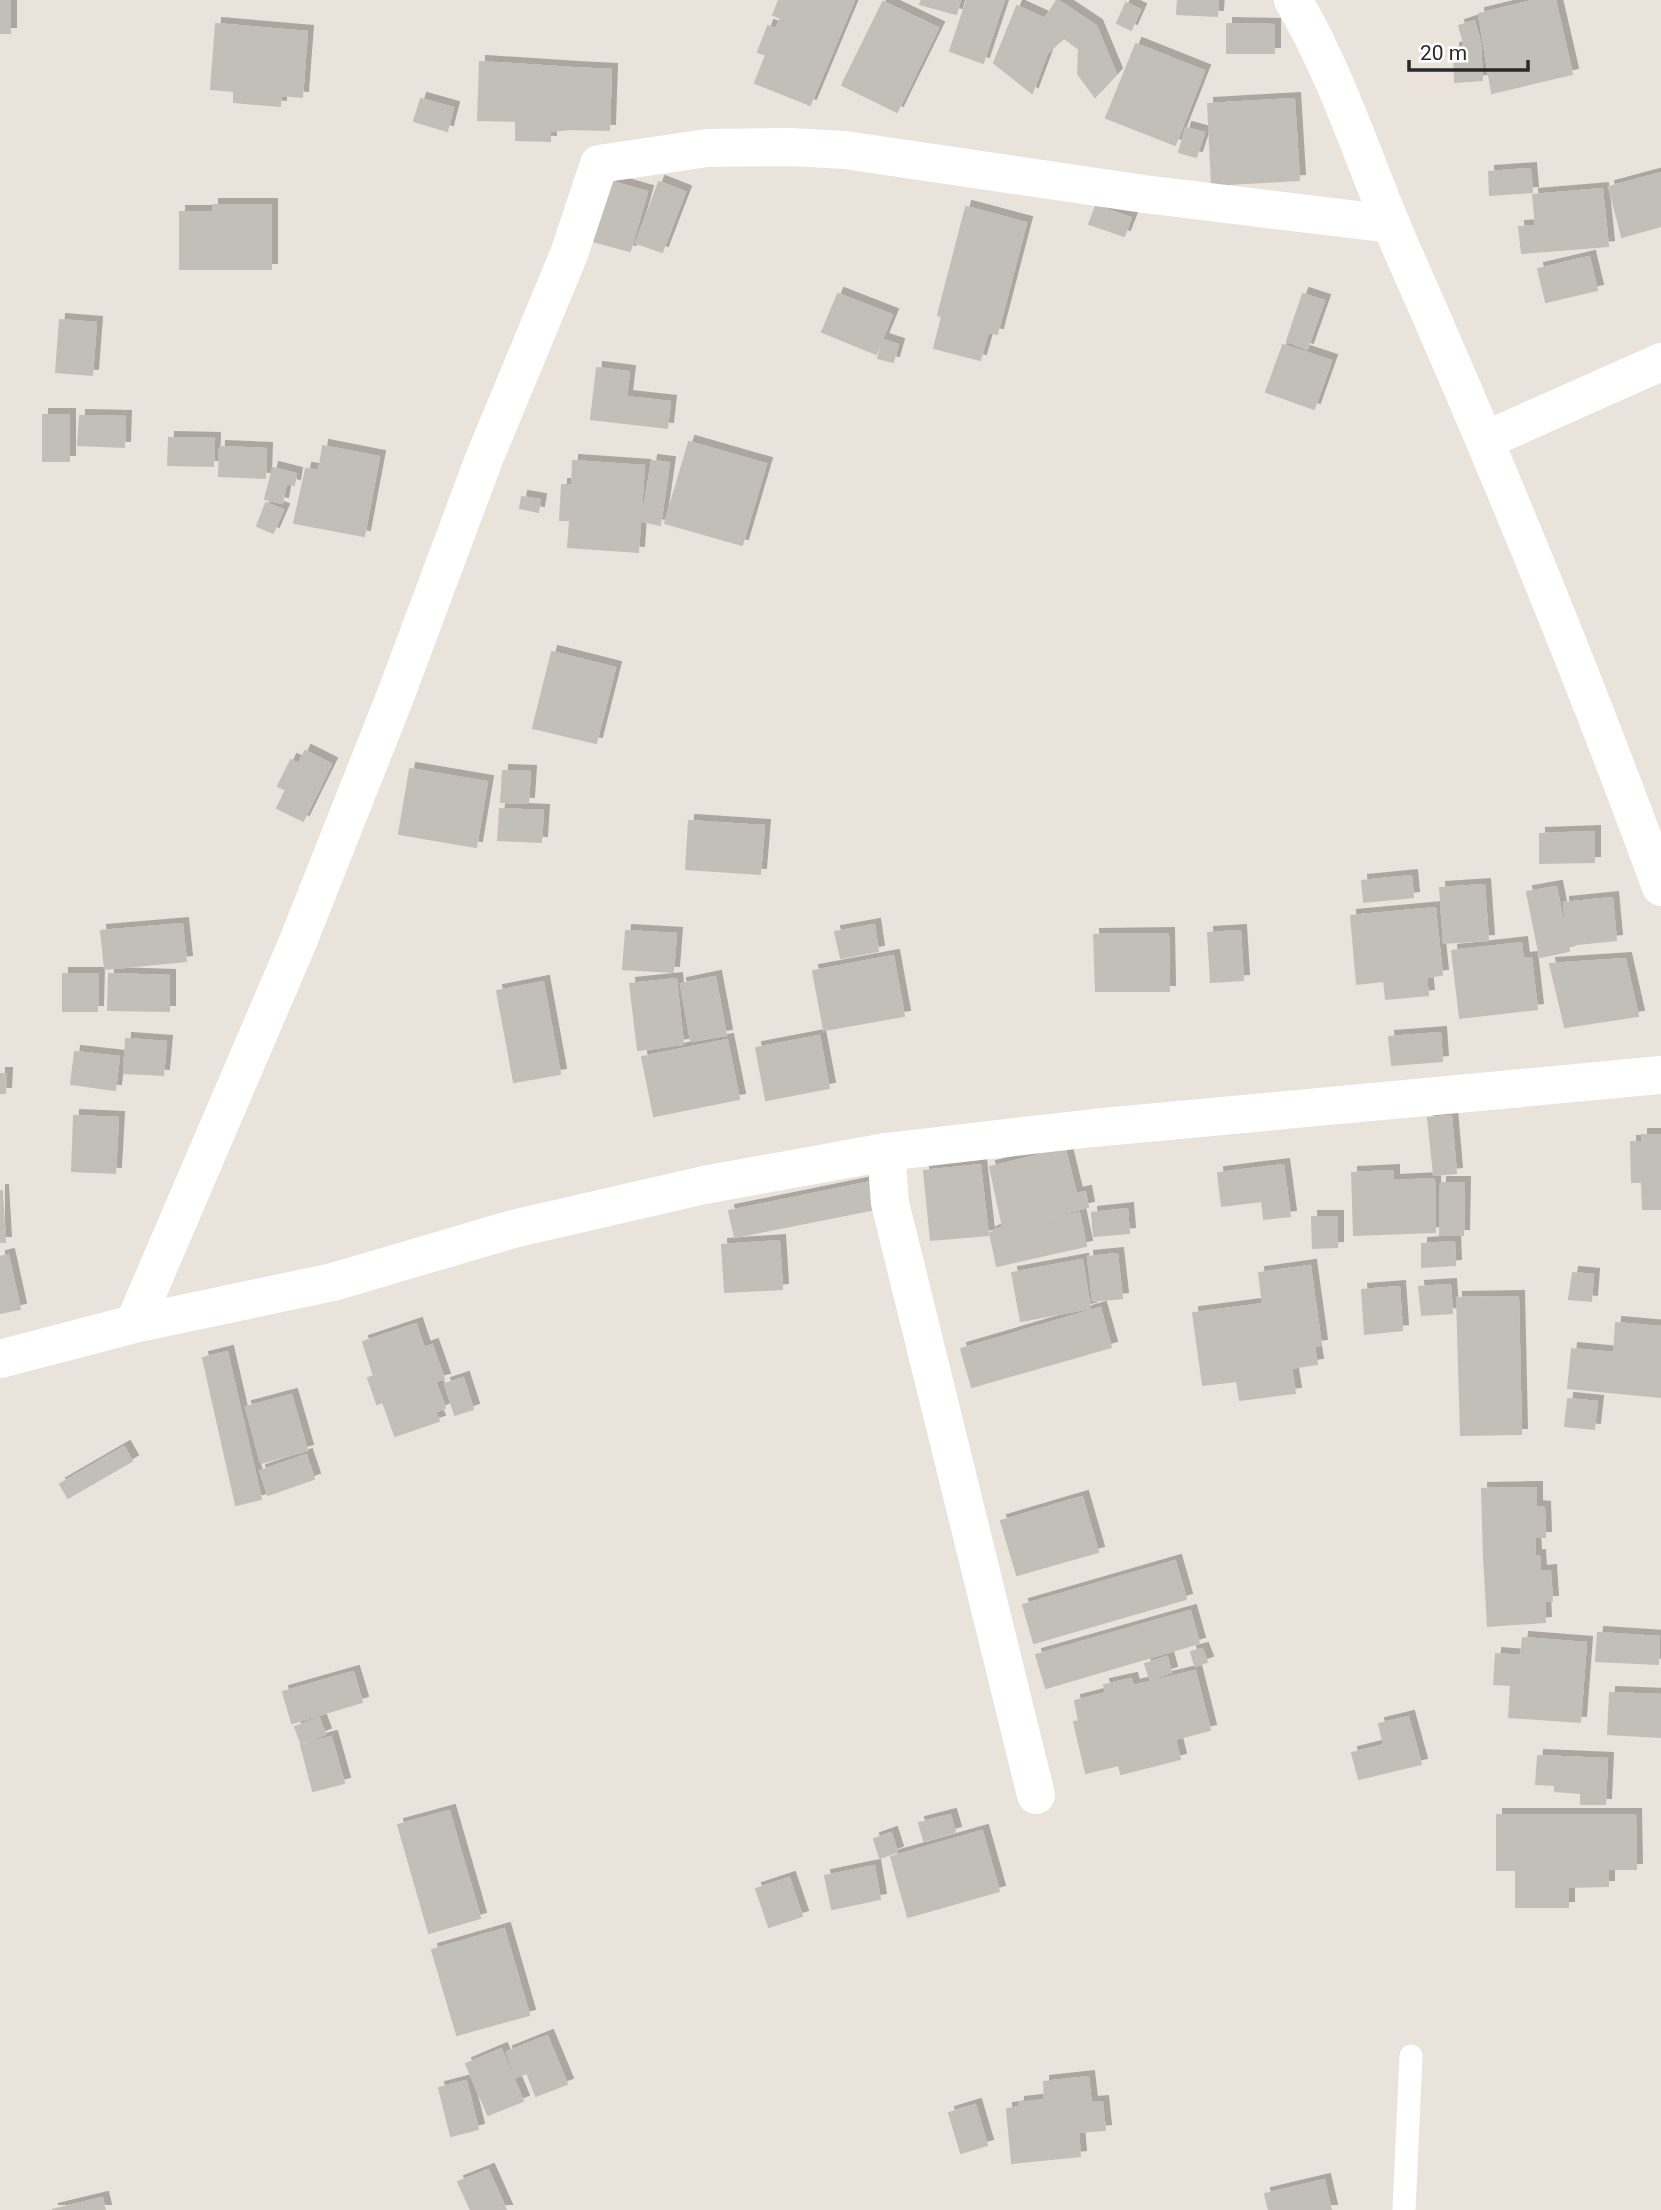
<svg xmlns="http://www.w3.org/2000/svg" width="1661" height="2210" font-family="Roboto,sans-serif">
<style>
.building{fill:#c2beb8;stroke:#c4bfb6;stroke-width:2;filter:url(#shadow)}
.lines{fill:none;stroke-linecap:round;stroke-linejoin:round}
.service{stroke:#fff;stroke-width:23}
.minor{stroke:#fff;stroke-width:38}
</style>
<defs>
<filter id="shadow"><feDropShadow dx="6" dy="-6" stdDeviation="0" flood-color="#0004"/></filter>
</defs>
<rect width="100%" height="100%" fill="#e9e3dc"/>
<g class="building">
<polygon points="779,0 854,0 810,105 755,83 766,55 758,52 768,26 776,29 781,18 773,15"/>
<polygon points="922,0 960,0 956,14 920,4"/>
<polygon points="967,0 1004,0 983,63 950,51"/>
<polygon points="1057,0 1096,26 1116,74 1095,97 1078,74 1079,49 1064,38 1047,53 1032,93 994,63 1017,6 1045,19"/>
<polygon points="1178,0 1218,0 1217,16 1177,14"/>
<polygon points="1536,0 1555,0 1572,74 1492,93 1479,14"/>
<rect x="0" y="1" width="10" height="32"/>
<polygon points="883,2 938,28 897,112 842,85"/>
<polygon points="1126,3 1140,10 1131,30 1117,23"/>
<polygon points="1474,21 1480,42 1482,80 1455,82 1454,49 1465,46 1459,26"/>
<polygon points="216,24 307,32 302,97 281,95 280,106 234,102 234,91 211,89"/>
<polygon points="1227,24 1274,25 1274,53 1227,53"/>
<polygon points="1136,44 1204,71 1175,145 1106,118"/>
<polygon points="480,62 572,68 570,129 550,131 550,141 516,140 516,121 478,120"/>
<polygon points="572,68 611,70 609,130 570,129"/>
<polygon points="421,99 453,108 447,131 414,121"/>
<polygon points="1294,99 1299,180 1212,185 1208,104"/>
<polygon points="1186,128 1204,133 1196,157 1179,152"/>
<polygon points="1530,169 1532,192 1490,195 1489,172"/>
<polygon points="1661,173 1661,226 1622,237 1609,187"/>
<polygon points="605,180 647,192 630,251 589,240"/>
<polygon points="659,182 685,192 662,252 636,243"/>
<polygon points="1602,189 1608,246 1522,253 1519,227 1536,226 1533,195"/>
<polygon points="213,205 271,205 271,269 180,269 180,212 213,212"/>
<polygon points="1096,206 1131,218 1124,236 1089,224"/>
<polygon points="966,207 1026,223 997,334 988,332 980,360 934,348 942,317 938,315"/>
<polygon points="1589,257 1597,290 1546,302 1538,269"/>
<polygon points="838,294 892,315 876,354 822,332"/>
<polygon points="1303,294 1324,301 1307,349 1287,341"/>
<polygon points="60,320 96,323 92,375 56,372"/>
<polygon points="883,340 898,345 893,362 878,358"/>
<polygon points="1283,345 1331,361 1314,409 1266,392"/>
<polygon points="597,368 629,372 626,397 670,402 667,428 591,419"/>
<rect x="43" y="415" width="26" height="46"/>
<polygon points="80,416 125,417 124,447 78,445"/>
<polygon points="169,438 214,439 213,466 168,465"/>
<polygon points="689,442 766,464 742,545 665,523"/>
<polygon points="323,446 379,457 364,536 294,523 306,469 319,471"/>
<polygon points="220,447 266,449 265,478 219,476"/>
<polygon points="573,461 644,466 638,552 568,547 570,520 560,520 562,485 572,485"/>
<polygon points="652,461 669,463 660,525 642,521"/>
<polygon points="273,468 296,474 294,485 286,483 282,503 265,499"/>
<polygon points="522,497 540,500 538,512 520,508"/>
<polygon points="266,503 283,510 273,533 257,526"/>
<polygon points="552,652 615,668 596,743 533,728"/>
<polygon points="305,751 331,764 303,821 277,808 286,790 278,786 291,760 299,764"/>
<polygon points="410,769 487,782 476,847 399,834"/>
<polygon points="503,771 530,772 528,803 501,802"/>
<polygon points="500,809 543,811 541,842 498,840"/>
<polygon points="689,821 764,826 760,874 686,869"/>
<polygon points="1594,832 1594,862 1540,863 1540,834"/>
<polygon points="1411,876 1413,897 1364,902 1362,881"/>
<polygon points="1484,885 1488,940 1444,943 1440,888"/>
<polygon points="1556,887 1569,951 1540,957 1527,892"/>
<polygon points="1612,898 1616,940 1568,945 1564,903"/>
<polygon points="1435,908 1442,975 1426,977 1428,995 1386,999 1384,981 1357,984 1351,916"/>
<polygon points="182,924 186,961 105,969 101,931"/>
<polygon points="874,925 878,951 841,958 835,932"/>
<polygon points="626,931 676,934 673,972 623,969"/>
<polygon points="1240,931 1243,980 1211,982 1208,933"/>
<polygon points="1168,934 1169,991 1096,991 1094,935"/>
<polygon points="1521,943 1523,959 1531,958 1537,1009 1460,1018 1452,951"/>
<polygon points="893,956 904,1016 824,1030 813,971"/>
<polygon points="1625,959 1638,1016 1565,1027 1550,964"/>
<polygon points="63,974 98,974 97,1011 63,1011"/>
<polygon points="109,974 169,976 169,1011 108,1010"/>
<polygon points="715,977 726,1035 691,1041 681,984"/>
<polygon points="676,979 683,1044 638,1050 630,984"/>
<polygon points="543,982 560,1074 514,1082 497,991"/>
<polygon points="1440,1033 1442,1061 1392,1065 1389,1037"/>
<polygon points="819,1036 829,1088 766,1100 756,1048"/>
<polygon points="126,1039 166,1042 163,1075 124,1073"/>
<polygon points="727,1040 739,1099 654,1116 642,1057"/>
<polygon points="75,1052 119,1057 115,1090 71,1084"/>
<polygon points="0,1074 6,1074 5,1093 0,1093"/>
<polygon points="74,1116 118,1118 115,1173 72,1171"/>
<polygon points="1451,1116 1456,1173 1434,1175 1428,1118"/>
<polygon points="1642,1135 1661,1135 1661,1209 1643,1209 1642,1182 1632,1182 1631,1142 1642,1142"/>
<polygon points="1065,1149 1076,1194 1085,1192 1088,1207 1003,1227 990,1167"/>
<polygon points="980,1165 988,1235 931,1240 924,1171"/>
<polygon points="1283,1165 1290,1216 1264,1219 1262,1201 1222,1206 1218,1173"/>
<polygon points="1393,1171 1393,1181 1434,1179 1435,1232 1354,1235 1352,1173"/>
<polygon points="881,1180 886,1207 735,1237 729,1211"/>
<polygon points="1441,1183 1464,1183 1463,1235 1440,1235"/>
<polygon points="0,1191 2,1191 5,1242 0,1242"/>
<polygon points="1127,1209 1129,1233 1094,1236 1092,1213"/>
<polygon points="1079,1213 1086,1246 997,1266 990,1233 1003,1227"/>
<polygon points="1312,1217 1337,1217 1337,1247 1313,1248"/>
<polygon points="779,1241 782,1289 725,1292 722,1245"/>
<polygon points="1454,1242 1455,1265 1422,1267 1422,1244"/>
<polygon points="1117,1254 1122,1298 1093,1301 1088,1257"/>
<polygon points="8,1255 20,1309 0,1313 0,1257"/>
<polygon points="1082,1260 1090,1308 1021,1321 1012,1273"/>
<polygon points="1310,1266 1321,1345 1314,1346 1317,1364 1291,1368 1295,1393 1240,1400 1237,1381 1203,1385 1193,1313 1263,1304 1259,1273"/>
<polygon points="1573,1273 1593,1275 1591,1301 1569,1299"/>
<polygon points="1450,1285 1452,1313 1422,1315 1419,1287"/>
<polygon points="1399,1287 1402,1330 1365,1334 1362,1290"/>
<polygon points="1518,1297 1521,1434 1461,1435 1457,1298"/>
<polygon points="1100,1308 1111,1347 972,1387 961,1349"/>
<polygon points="1616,1323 1661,1327 1661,1397 1568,1388 1572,1349 1614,1353"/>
<polygon points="416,1324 424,1348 432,1345 444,1379 435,1381 445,1408 435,1412 439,1421 395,1436 383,1402 377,1404 368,1378 374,1376 363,1342"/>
<polygon points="227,1352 261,1499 236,1505 203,1358"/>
<polygon points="463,1378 473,1409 455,1415 445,1384"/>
<polygon points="291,1395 307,1450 261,1463 246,1407"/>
<polygon points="1568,1399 1597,1402 1594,1429 1565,1426"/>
<polygon points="124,1447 132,1461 68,1498 60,1484"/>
<polygon points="306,1455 314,1479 268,1495 260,1471"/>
<polygon points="1536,1488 1536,1507 1544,1508 1545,1537 1534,1537 1535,1557 1484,1558 1482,1489"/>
<polygon points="1082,1497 1098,1552 1017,1575 1001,1521"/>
<polygon points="1539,1556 1540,1572 1550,1571 1552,1601 1544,1601 1545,1622 1488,1626 1484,1558"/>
<polygon points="1175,1561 1186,1599 1034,1643 1023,1605"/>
<polygon points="1190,1611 1199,1643 1046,1688 1036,1655"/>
<polygon points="1598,1633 1659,1637 1658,1664 1596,1661"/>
<polygon points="1523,1638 1586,1643 1580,1722 1509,1717 1511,1685 1494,1684 1496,1654 1521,1656"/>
<polygon points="1202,1649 1207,1662 1195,1666 1191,1652"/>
<polygon points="1167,1657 1171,1672 1150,1679 1145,1664"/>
<polygon points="1195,1671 1210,1730 1175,1739 1180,1759 1121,1774 1119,1765 1086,1773 1074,1722 1079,1721 1075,1701 1106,1693 1104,1685 1131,1679 1133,1686"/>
<polygon points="353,1672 362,1702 292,1723 283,1692"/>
<polygon points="1610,1693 1661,1695 1661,1737 1608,1734"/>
<polygon points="1408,1717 1421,1764 1359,1779 1352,1753 1384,1745 1379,1724"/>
<polygon points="319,1718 325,1734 301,1743 295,1727"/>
<polygon points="331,1737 344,1783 313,1791 301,1745"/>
<polygon points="1538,1756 1607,1759 1605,1804 1581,1804 1581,1793 1555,1791 1555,1785 1536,1784"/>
<polygon points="449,1811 480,1918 429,1933 398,1825"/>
<polygon points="950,1815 955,1832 924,1841 919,1823"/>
<polygon points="1497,1815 1635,1815 1636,1869 1608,1869 1608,1886 1568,1887 1568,1907 1516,1907 1516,1870 1497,1870"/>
<polygon points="982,1831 999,1891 908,1917 891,1857"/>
<polygon points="891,1833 897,1852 880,1858 874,1839"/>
<polygon points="874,1866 880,1899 832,1909 825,1876"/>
<polygon points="789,1878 802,1916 769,1927 756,1889"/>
<polygon points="504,1929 529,2015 457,2035 432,1950"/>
<polygon points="547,2036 567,2084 536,2096 527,2073 516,2077 507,2052"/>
<polygon points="501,2049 523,2101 488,2115 466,2064"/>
<polygon points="1088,2077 1091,2103 1102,2102 1105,2130 1078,2132 1080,2156 1012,2163 1007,2109 1019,2107 1019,2103 1045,2100 1044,2082"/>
<polygon points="466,2081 478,2129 451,2136 439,2088"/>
<polygon points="975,2105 987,2145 961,2153 949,2113"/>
<polygon points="488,2170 506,2210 471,2210 458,2182"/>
<polygon points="1324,2180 1331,2210 1269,2210 1265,2194"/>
<polygon points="102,2198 105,2210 52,2210"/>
</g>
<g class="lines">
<polyline class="service" points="1404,2210 1411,2056"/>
<g class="minor">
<path d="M1293 0C1338 76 1364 162 1399 243 1493 455 1581 669 1661 887"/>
<polyline points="1486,440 1661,362"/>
<polyline points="886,1152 890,1203 1036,1795"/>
<polyline points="134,1324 297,944 395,697 484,459 569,254 599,164 707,148 791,147 845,150 1144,194 1391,224"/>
<polyline points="0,1359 134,1324 333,1282 513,1229 704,1185 886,1152 1093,1128 1661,1075"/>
</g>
</g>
<path d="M1409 60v10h119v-10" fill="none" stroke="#292929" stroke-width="3.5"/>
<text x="1420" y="60" font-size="21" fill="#292929" stroke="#ffffff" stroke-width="5" paint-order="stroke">20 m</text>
</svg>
